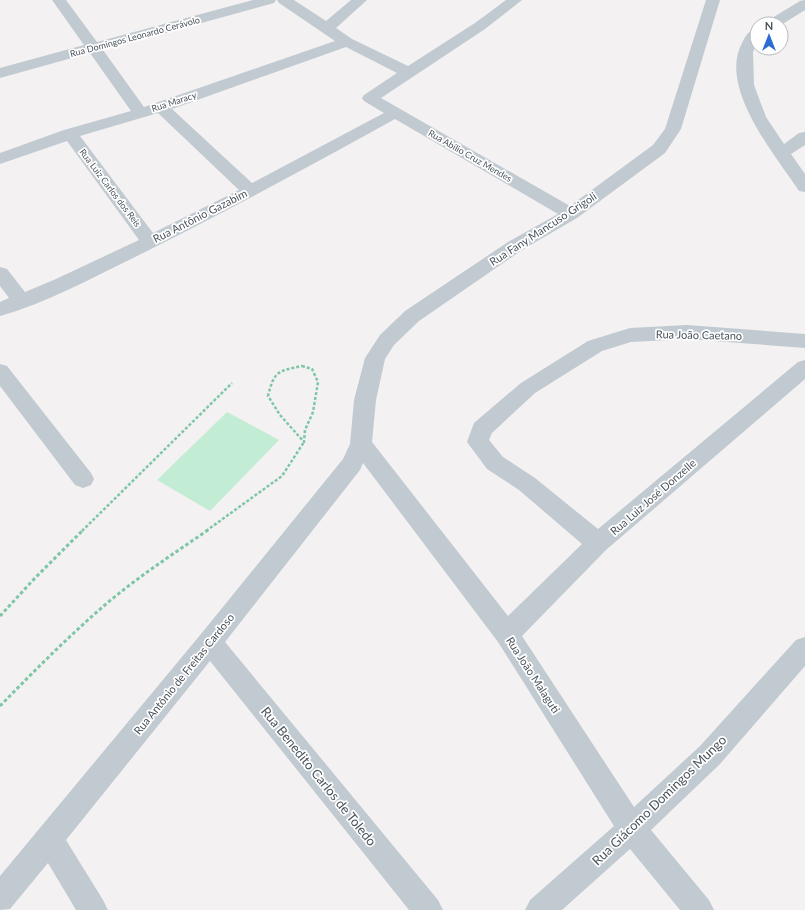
<svg xmlns="http://www.w3.org/2000/svg" width="805" height="910" font-family="Lato,sans-serif">
<style>
.green{fill:#c3ecd5}
.lines{fill:none;stroke-linecap:round;stroke-linejoin:round}
.path-far1{stroke:#7ec7a6;stroke-width:2.5;stroke-dasharray:3 2;stroke-linecap:butt}
.path{stroke:#7ec7a6;stroke-width:3;stroke-dasharray:3.5 2.5;stroke-linecap:butt}
.street{fill:#c2cad1;fill-rule:evenodd}
.labels{text-anchor:middle;stroke-width:3.5;stroke-linejoin:round;paint-order:stroke}
.far-street-label{font-size:9px;fill:#4a535c;stroke:#fff}
.street-label{font-size:11px;fill:#4a535c;stroke:#fff}
.near-street-label{font-size:13px;fill:#4a535c;stroke:#fff}
</style>
<rect width="100%" height="100%" fill="#f3f1f1"/>
<polygon class="green" points="227,412 279,440 210,511 157,480"/>
<g class="lines">
<g class="path-far1">
<path d="M302 366 312 369 318 382 313 412 305 430 304 442 280 415 268 396C274 371 278 371 302 366Z"/>
<polyline points="82,531 232,383"/>
<polyline points="206,531 282,476 304,442"/>
</g>
<g class="path">
<polyline points="0,616 35,578 83,530"/>
<path d="M0 706C34 671 69 636 106 604 138 577 173 554 208 530"/>
</g>
<g class="street">
<path d="M52 0H66L97 42 253 0H276L274 3 103 50 144 107 335 41 279 3 277 0H294L326 21 351 0H367L336 28 352 39 408 66 475 23 506 0H522L485 29 381 98 570 206 653 145 665 129 706 0H720L681 129 665 153 577 218 522 250 419 321 394 345 385 359 376 400 372 442 508 616 582 544 519 490 487 469 467 442 474 423 521 383 588 341 630 328 687 325 805 334V348L687 339 631 342 602 351 535 393 492 433 489 440 503 457 535 478 598 529 798 362 805 360V379L606 550 522 636 634 807 700 746 796 640 805 637V666L720 764 651 830 709 900 714 910H680L630 849 562 910H525L530 900 614 826 498 642 363 463 360 470 225 642 438 900 443 910H409L210 661 66 840 103 900 108 910H76L48 863 10 909 0 910V876L201 634 343 459 350 444 354 400 365 358 380 335 405 311 508 242 558 214 395 119C308 167 222 214 133 258 90 279 46 303 0 316V302L9 298 0 286V267L7 269 25 292 56 279 139 240 67 141 0 164V153L64 130 131 111 90 53 0 78V68L84 45ZM346 47 397 73 364 95 362 98 364 101 384 113 252 183 172 109ZM158 113 239 190 153 233 80 136Z"/>
<polygon points="805,0 805,10 781,25 765,24 767,21 800,1"/>
<path d="M757 29V44L753 52 754 85 766 117 784 144 799 133 805 132V145L791 154 805 174V192L799 191C775 155 718 87 742 43 746 35 748 31 757 29Z"/>
<polygon points="0,364 7,366 91,473 94,479 91,485 83,488 75,485 0,386"/>
</g>
</g>
<g class="labels">
<g class="far-street-label">
<text transform="translate(135 37) rotate(-15)" y="3">Rua Domingos Leonardo Cerávolo</text>
<text transform="translate(174 102) rotate(-18)" y="3">Rua Maracy</text>
<text transform="translate(470 156) rotate(30)" y="3">Rua Abílio Cruz Mendes</text>
<text transform="translate(110 188) rotate(53)" y="3">Rua Luiz Carlos dos Reis</text>
</g>
<g class="street-label">
<text transform="translate(200 216) rotate(-27)" y="4">Rua Antônio Gazabim</text>
<text transform="translate(543 229) rotate(-33)" y="4">Rua Fany Mancuso Grigoli</text>
<text transform="translate(699 335) rotate(1)" y="4">Rua João Caetano</text>
<text transform="translate(653 497) rotate(-41)" y="4">Rua Luiz José Donzelle</text>
<text transform="translate(184 674) rotate(-51)" y="4">Rua Antônio de Freitas Cardoso</text>
<text transform="translate(533 675) rotate(57)" y="4">Rua João Malaguti</text>
</g>
<g class="near-street-label">
<text transform="translate(319 776) rotate(51)" y="5">Rua Benedito Carlos de Toledo</text>
<text transform="translate(659 800) rotate(-44)" y="5">Rua Giácomo Domingos Mungo</text>
</g>
</g>
<g transform="translate(769 36)"><circle r="19" fill="#ffffff" stroke="#b7babe"/>
<path d="M0-3L7 15L0 10L-7 15Z" fill="#2a6dd3"/>
<text y="-6" font-size="11" font-weight="bold" text-anchor="middle" fill="#4a535c">N</text>
</g>
</svg>
